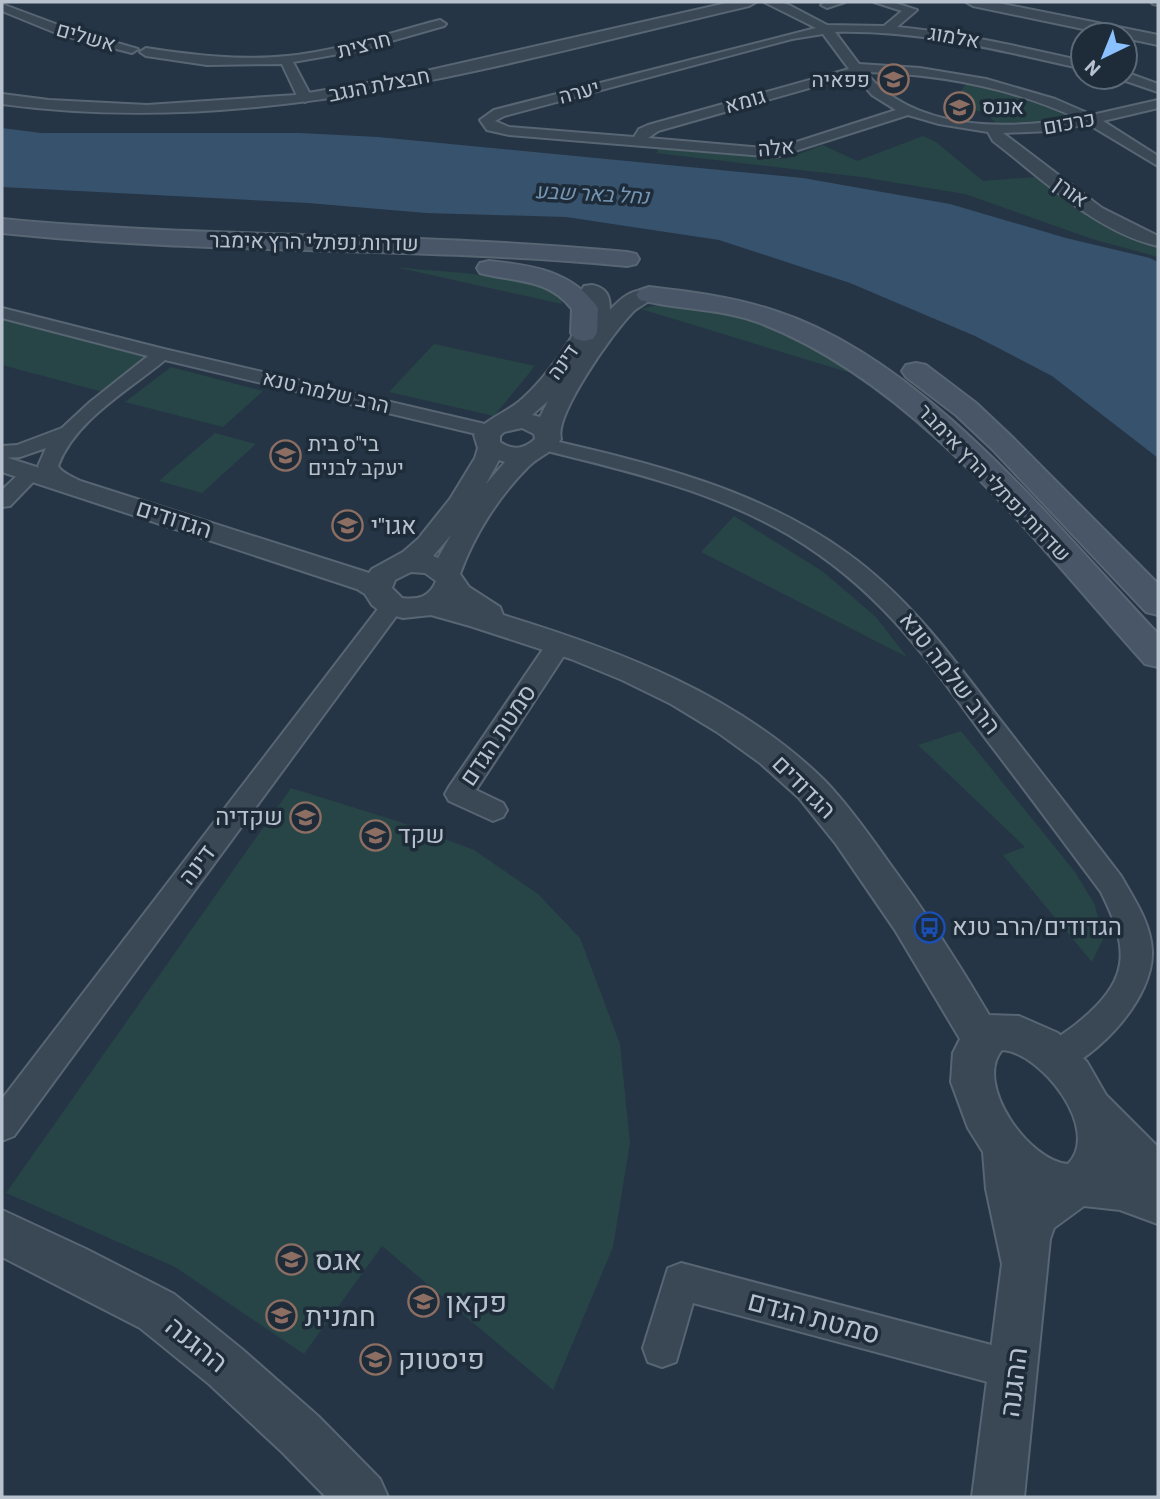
<svg xmlns="http://www.w3.org/2000/svg" width="1160" height="1499" font-family="Barlow,Heebo,sans-serif">
<style>
.green{fill:#274546}
.water{fill:#37526d}
.lines{fill:none;stroke-linecap:round;stroke-linejoin:round}
.minor-casing{stroke:#586572;stroke-width:4}
.tertiary-casing{stroke:#586572;stroke-width:4}
.secondary-casing{stroke:#586572;stroke-width:4}
.minor{fill:#3a4755;fill-rule:evenodd}
.tertiary{fill:#3a4755;fill-rule:evenodd}
.secondary{fill:#485668;fill-rule:evenodd}
.labels{text-anchor:middle;stroke-width:7;stroke-linejoin:round;paint-order:stroke}
.far-street-label{font-size:21px;fill:#b8c2ce;stroke:#1e2c3a}
.far-poi-label{font-size:21px;fill:#b8c2ce;stroke:#1e2c3a;text-anchor:start}
.far-water-label{font-size:21px;font-style:italic;fill:#7595b3;stroke:#1e2c3a}
.street-label{font-size:24px;fill:#b8c2ce;stroke:#1e2c3a}
.poi-label{font-size:24px;fill:#b8c2ce;stroke:#1e2c3a;text-anchor:start}
.near-poi-label{font-size:28px;fill:#b8c2ce;stroke:#1e2c3a;text-anchor:start}
.near-street-label{font-size:28px;fill:#b8c2ce;stroke:#1e2c3a}
</style>
<rect width="100%" height="100%" fill="#253545"/>
<g class="green">
<polygon points="967,83 1026,100 1064,114 1067,118 1035,124 996,124 988,114 952,102"/>
<polygon points="923,136 936,142 983,181 1036,177 1106,228 1158,246 1158,257 1092,239 965,194 861,177 656,153 659,149 778,159 789,158 823,145 857,161"/>
<path d="M395 267C448 273 509 272 558 294L562 304Z"/>
<path d="M661 304C695 309 730 312 763 324 799 337 831 358 864 377L641 309Z"/>
<polygon points="2,318 149,357 103,392 2,365"/>
<polygon points="434,344 535,366 494,416 389,392"/>
<polygon points="171,367 263,391 223,427 125,402"/>
<polygon points="215,433 256,444 202,493 159,481"/>
<polygon points="734,516 822,571 876,617 907,657 701,552"/>
<polygon points="961,731 1075,872 1095,905 1103,939 1092,962 1003,855 1025,847 918,745"/>
<polygon points="291,788 397,821 474,850 538,894 580,938 620,1044 630,1143 613,1247 553,1390 382,1246 304,1354 175,1267 6,1193"/>
</g>
<polygon class="water" points="2,128 41,133 300,133 378,137 803,178 950,204 1066,238 1150,258 1158,262 1158,458 1052,376 975,336 850,283 719,240 566,217 426,213 308,203 2,187"/>
<g class="lines">
<defs>
<g id="minor">
<path d="M764 2H779L789 5 827 25 884 26 902 11 874 2H892L917 10 897 27C960 33 1021 47 1083 61V69C1001 50 919 30 835 32L859 64 920 68 986 79 1055 99 1092 115 1158 100V108L1103 121 1158 156V166L1088 124 1050 131 1003 133 1102 208 1158 236V246C1096 232 1043 179 993 141L988 132 939 124 908 115 776 157 509 135 487 130 480 120 494 110 816 28ZM823 34 849 69 648 125 639 129 634 137 509 127 495 121 504 116 792 39ZM865 72C939 74 1010 87 1077 118 1007 130 915 132 865 72ZM855 75 872 95 896 110 775 149 648 138 658 131Z"/>
<polygon points="845,2 827,8 821,5 826,2"/>
<polygon points="1151,2 1158,2 1158,5 1153,4"/>
<polygon points="2,4 69,29 138,49 132,53 61,35 2,11"/>
<path d="M440 20 446 24 444 26 356 51 293 62 312 98 305 102 298 98 282 64 207 65 146 56 140 52 146 48C192 55 240 61 287 56 339 51 389 33 440 20Z"/>
<polygon points="1125,72 1158,84 1158,92 1120,79 1125,77"/>
<path d="M2 308 164 349 489 425 496 427 499 431 496 435 489 437 165 360C129 390 75 420 58 466 65 477 79 477 87 487L83 491C64 496 47 481 38 466L46 448 20 457 2 458V446L17 445 62 428 90 402 148 356 2 318Z"/>
<path d="M546 439C650 463 758 489 847 553 907 596 950 654 994 712 1037 767 1079 821 1121 876 1134 899 1151 923 1152 951 1154 998 1098 1057 1056 1073L1045 1068 1040 1058C1047 1043 1062 1035 1075 1025 1130 981 1131 952 1101 892 1062 840 1023 787 983 735 923 653 879 589 789 535 712 490 624 470 539 449L536 445 539 441Z"/>
<polygon points="31,467 38,469 41,473 38,477 10,506 2,507 2,490 24,469"/>
<polygon points="392,598 400,601 404,606 400,611 14,1136 2,1141 2,1099 384,601"/>
<polygon points="559,637 568,639 571,645 476,790 503,803 507,810 503,817 493,821 449,801 445,794 449,787 550,639"/>
<polygon points="681,1263 1014,1351 1028,1356 1033,1370 1028,1384 1014,1389 693,1303 676,1362 662,1367 648,1362 643,1348 668,1268"/>
</g>
<g id="tertiary">
<path d="M731 2H756L749 6C499 64 262 139 2 104V94L49 100 147 105 296 95 391 79Z"/>
<polygon points="966,2 993,2 1158,35 1158,45 1125,38 1125,35 1112,35 973,6"/>
<path d="M592 285C607 288 610 296 610 310 620 299 633 287 650 291L653 296C648 304 638 306 632 313 614 331 554 415 561 439 550 455 540 455 528 467 499 496 474 535 460 574L469 587 500 607 503 615C618 650 738 695 825 781 848 805 868 833 887 860 924 910 958 962 989 1015L1019 1016 1058 1033 1087 1062 1106 1095 1158 1147V1224L1120 1210 1084 1206 1054 1228 1050 1239 1024 1497H972L1002 1264 986 1189 983 1152 968 1128 951 1082 953 1053 960 1039 895 930 836 844 799 798 760 763 717 732 671 704 622 680 571 659 470 626 431 615 403 618 381 612 372 605 365 594 357 589 2 472V456L369 573 372 569 403 552 418 539 450 499 475 458 478 448 474 435C486 418 507 413 522 399 549 375 570 341 588 310V299L581 291 584 286ZM548 401 540 417 532 415ZM522 428 534 434 535 439C524 449 513 451 500 442V436L504 432ZM499 460 505 462 486 484ZM451 535 438 558 433 556ZM411 572 425 573 436 581C430 597 418 600 402 598L392 588 395 580ZM1002 1050C1041 1052 1102 1130 1068 1164 1030 1162 973 1084 1002 1050Z"/>
<polygon points="2,1210 86,1249 174,1294 243,1350 318,1416 380,1479 388,1497 326,1497 282,1452 209,1384 140,1328 2,1257"/>
</g>
<g id="secondary">
<path d="M2 219C210 239 419 232 627 252L636 254 639 259 636 264 627 266C419 246 210 255 2 233Z"/>
<path d="M489 261C531 265 572 271 598 308L597 333 593 339 584 341 575 339 571 333 572 309C549 278 514 282 480 273L477 268 480 263Z"/>
<path d="M649 287C692 292 734 297 775 311 924 359 1052 522 1158 634V667L1145 664C1034 541 918 384 760 323 721 308 680 310 640 300L636 295 640 290Z"/>
<polygon points="916,363 926,365 976,403 1012,437 1158,584 1158,615 1146,612 992,449 956,415 906,377 902,371 906,365"/>
</g>
</defs>
<use href="#minor" class="minor-casing"/>
<use href="#tertiary" class="tertiary-casing"/>
<use href="#secondary" class="secondary-casing"/>
<use href="#minor" class="minor"/>
<use href="#tertiary" class="tertiary"/>
<use href="#secondary" class="secondary"/>
</g>
<defs>
<symbol id="school-ring" viewBox="-11 -11 22 22"><circle r="9.5" fill="#1e2c3a" stroke="#8d6e63" stroke-width="1.5"/><path d="M0-5L7-2L0 1L-7-2ZM-4 1L0 2.5L4 1V4Q0 6-4 4Z" fill="#8d6e63"/></symbol>
<symbol id="bus-ring" viewBox="-11 -11 22 22"><circle r="9.5" fill="#1e2c3a" stroke="#1a4fb4" stroke-width="1.5"/><path d="M-5-6H5V4H4V6H2V4H-2V6H-4V4H-5ZM-3.5-4V0h7V-4ZM-3.5 1.2v1.5H-2V1.2ZM2 1.2v1.5H3.5V1.2Z" fill="#1a4fb4"/></symbol>
</defs>
<g fill-rule="evenodd">
<use href="#school-ring" x="876" y="62" width="35" height="35"/>
<use href="#school-ring" x="942" y="90" width="35" height="35"/>
<use href="#school-ring" x="268" y="438" width="35" height="35"/>
<use href="#school-ring" x="330" y="508" width="35" height="35"/>
<use href="#school-ring" x="288" y="800" width="35" height="35"/>
<use href="#school-ring" x="358" y="818" width="35" height="35"/>
<use href="#bus-ring" x="912" y="910" width="35" height="35"/>
<use href="#school-ring" x="274" y="1242" width="35" height="35"/>
<use href="#school-ring" x="406" y="1284" width="35" height="35"/>
<use href="#school-ring" x="264" y="1298" width="35" height="35"/>
<use href="#school-ring" x="358" y="1342" width="35" height="35"/>
</g>
<g class="labels">
<g class="far-street-label">
<text transform="translate(86 37) rotate(16)" y="7">אשלים</text>
<text transform="translate(954 37) rotate(10)" y="7">אלמוג</text>
<text transform="translate(364 45) rotate(-14)" y="7">חרצית</text>
<text transform="translate(379 85) rotate(-11)" y="7">חבצלת הנגב</text>
<text transform="translate(579 92) rotate(-15)" y="7">יערה</text>
<text transform="translate(745 101) rotate(-16)" y="7">גומא</text>
<text transform="translate(1069 123) rotate(-10)" y="7">כרכום</text>
<text transform="translate(776 148) rotate(-5)" y="7">אלה</text>
<text transform="translate(1071 192) rotate(36)" y="7">אורן</text>
<text transform="translate(314 242) rotate(1)" y="7">שדרות נפתלי הרץ אימבר</text>
<text transform="translate(563 362) rotate(-55)" y="7">דינה</text>
<text transform="translate(326 392) rotate(13)" y="7">הרב שלמה טנא</text>
<text transform="translate(994 483) rotate(46)" y="7">שדרות נפתלי הרץ אימבר</text>
</g>
<g class="far-poi-label">
<text x="870" y="87" text-anchor="end">פפאיה</text>
<text x="982" y="114">אננס</text>
<text x="308" y="451">בי"ס בית<tspan x="308" dy="24">יעקב לבנים</tspan></text>
</g>
<g class="far-water-label">
<text transform="translate(592 194) rotate(3)" y="7">נחל באר שבע</text>
</g>
<g class="street-label">
<text transform="translate(174 519) rotate(18)" y="8">הגדודים</text>
<text transform="translate(950 673) rotate(52)" y="8">הרב שלמה טנא</text>
<text transform="translate(498 735) rotate(-56)" y="8">סמטת הגדם</text>
<text transform="translate(804 787) rotate(45)" y="8">הגדודים</text>
<text transform="translate(197 865) rotate(-53)" y="8">דינה</text>
</g>
<g class="poi-label">
<text x="371" y="534">אגו"י</text>
<text x="283" y="825" text-anchor="end">שקדיה</text>
<text x="398" y="843">שקד</text>
<text x="952" y="935">הגדודים/הרב טנא</text>
</g>
<g class="near-poi-label">
<text x="315" y="1270">אגס</text>
<text x="446" y="1312">פקאן</text>
<text x="305" y="1326">חמנית</text>
<text x="398" y="1369">פיסטוק</text>
</g>
<g class="near-street-label">
<text transform="translate(814 1317) rotate(15)" y="10">סמטת הגדם</text>
<text transform="translate(197 1344) rotate(39)" y="10">ההגנה</text>
<text transform="translate(1013 1382) rotate(-83)" y="10">ההגנה</text>
</g>
</g>
<rect width="1160" height="1499" fill="none" stroke="#b8c2ce" stroke-width="7"/>
<g transform="translate(1104 56) rotate(223)"><circle r="33" fill="#1e2c3a" stroke="#5c6875" stroke-width="2"/>
<path d="M0-5L12 26L0 18L-12 26Z" fill="#8bc1ff"/>
<text y="-10" font-size="19" font-weight="bold" text-anchor="middle" fill="#b8c2ce">N</text>
</g>
</svg>
